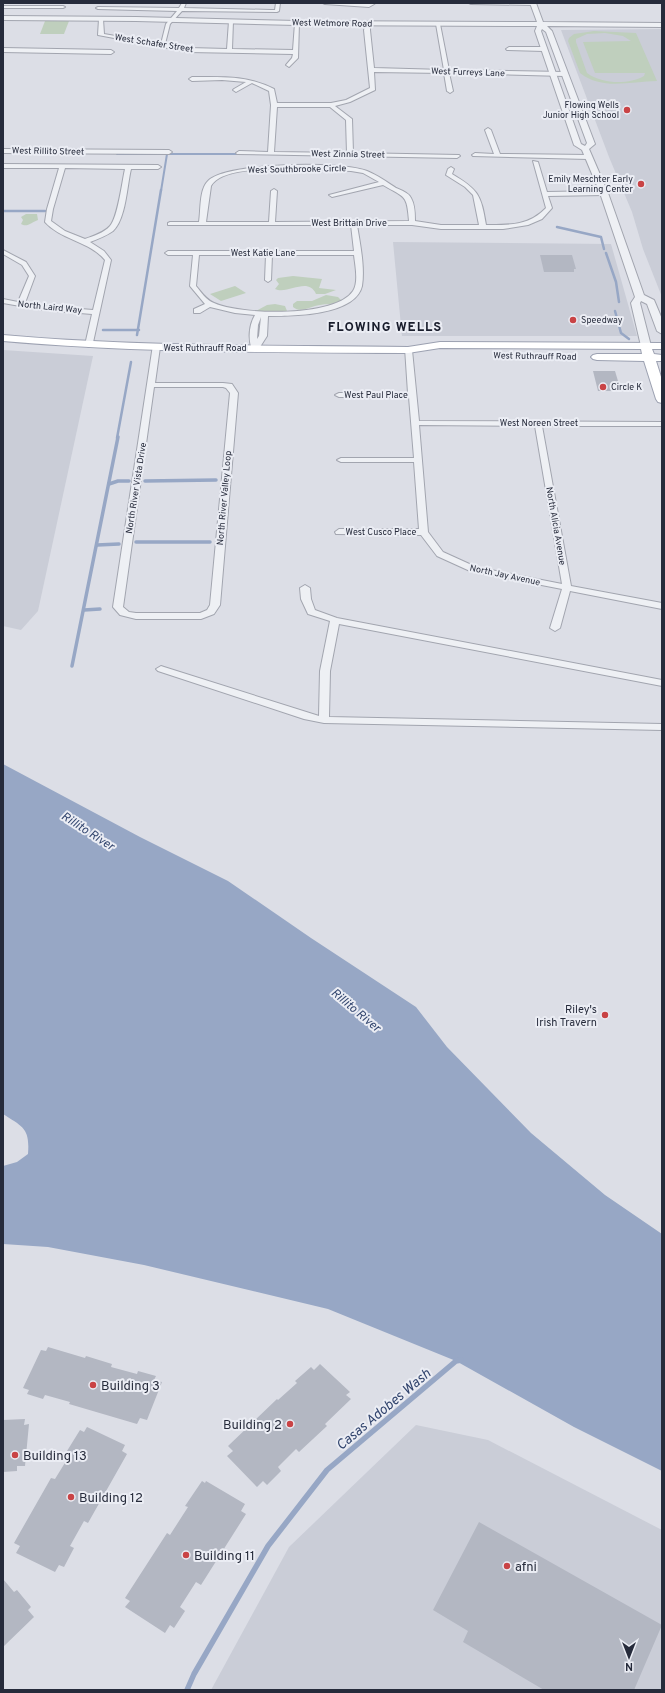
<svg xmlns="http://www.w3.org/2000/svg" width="665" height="1693" font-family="Overpass,sans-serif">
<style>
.built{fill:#cacdd7}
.green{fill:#bfcfbd;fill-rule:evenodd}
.water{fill:#97a7c5}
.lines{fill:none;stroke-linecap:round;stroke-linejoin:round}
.stream-far3{stroke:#97a7c5;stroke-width:2}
.stream-far2{stroke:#97a7c5;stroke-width:2.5}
.stream-far1{stroke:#97a7c5;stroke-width:3.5}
.stream{stroke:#97a7c5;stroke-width:5.5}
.building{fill:#b3b7c2}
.minor-casing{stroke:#a2a5af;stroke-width:2}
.tertiary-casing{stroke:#a2a5af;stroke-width:2}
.primary-casing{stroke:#9ca1b1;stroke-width:2}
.minor{fill:#eef0f4;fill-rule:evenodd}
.tertiary{fill:#eef0f4;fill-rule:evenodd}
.primary{fill:#fff;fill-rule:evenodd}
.poi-dot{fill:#c94345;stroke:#ebedf4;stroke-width:1.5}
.labels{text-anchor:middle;stroke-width:4;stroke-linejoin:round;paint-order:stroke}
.far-street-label{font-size:9px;fill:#262b3b;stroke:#ebedf4}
.far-poi-label{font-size:9px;fill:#262b3b;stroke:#ebedf4;text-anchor:end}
.poi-label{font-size:11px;fill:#262b3b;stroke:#ebedf4;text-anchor:end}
.water-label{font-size:12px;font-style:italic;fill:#32456e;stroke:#ebedf4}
.far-district-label{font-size:13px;font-weight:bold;letter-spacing:1px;fill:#191d2c;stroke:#ebedf4}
.near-poi-label{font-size:13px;fill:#262b3b;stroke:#ebedf4;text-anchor:start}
.near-water-label{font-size:14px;font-style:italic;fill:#32456e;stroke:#ebedf4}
</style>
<rect width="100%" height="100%" fill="#dcdee6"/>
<g class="built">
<polygon points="662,29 662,297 643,249 632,212 609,157 561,30"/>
<polygon points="393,242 611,244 637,336 402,336 401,329 399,327 401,326"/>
<polygon points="3,350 93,356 38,611 21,630 3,626"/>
<polygon points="416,1425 488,1440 662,1530 662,1690 211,1690 289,1547"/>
</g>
<g class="green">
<polygon points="45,21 69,21 64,34 40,34"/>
<path d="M594 31 636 33 657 81C631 81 603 91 580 73L568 41 569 38 574 34ZM605 33 623 36 631 41 583 42 595 73H645L644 76C628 85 602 84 587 73L576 42V39L587 34Z"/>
<path d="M26 214H37L38 220C32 222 27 228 21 224L23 220 21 217Z"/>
<path d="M293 276 322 279 319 288 336 290 325 294H316C308 276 288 295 275 289L279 284 276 280 278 278Z"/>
<polygon points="235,286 246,293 221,301 210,294"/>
<path d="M326 295 338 297 341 300C332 306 324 303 315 306 307 308 300 313 293 307V304L297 301H312Z"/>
<polygon points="275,304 285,306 287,311 256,311 267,305"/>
</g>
<path class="water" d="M3 764 140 837 228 881 311 938 416 1007 447 1047 531 1133 605 1195 662 1234V1471L574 1427 456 1361 328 1309 144 1265 48 1247 3 1244V1166L17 1162 28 1154C30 1128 23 1127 3 1114Z"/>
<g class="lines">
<g class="stream-far3">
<polyline points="117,154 240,154"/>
<polyline points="161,191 167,154"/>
</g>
<g class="stream-far2">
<polyline points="3,211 45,211"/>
<polyline points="557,227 601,237 604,249"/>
<polyline points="606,253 616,282 619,302"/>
<polyline points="615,311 621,333 629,339"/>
<polyline points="103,330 139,330"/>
<polyline points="137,335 161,190"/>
<polyline points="117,438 131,362"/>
</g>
<g class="stream-far1">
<polyline points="145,481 216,480"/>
<polyline points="109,484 118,481 129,481"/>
<polyline points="136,542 210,542"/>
<polyline points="97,545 119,544"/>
<polyline points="84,610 100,609"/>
<polyline points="72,666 118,437"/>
</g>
<polyline class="stream" points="187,1690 194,1674 268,1546 327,1470 456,1361 461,1360"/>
</g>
<g class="building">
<polygon points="540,255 572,255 576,269 574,269 574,272 544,272"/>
<polygon points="593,371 615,371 621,391 598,391"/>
<polygon points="48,1347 85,1358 86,1356 112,1364 111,1367 137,1374 138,1371 156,1376 154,1380 162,1382 147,1420 140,1418 137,1424 69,1404 70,1402 45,1395 43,1399 27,1394 29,1390 23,1388 41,1350 46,1351"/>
<polygon points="320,1364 350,1392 346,1395 351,1399 325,1424 327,1426 299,1452 296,1449 278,1467 281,1471 267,1485 263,1481 257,1487 227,1456 233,1451 228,1446 277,1399 278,1400 297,1383 295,1381 311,1367 314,1370"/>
<polygon points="25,1419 24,1425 29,1424 25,1466 17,1466 17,1471 3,1472 3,1420"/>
<polygon points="87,1427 125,1445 122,1451 127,1454 88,1523 84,1521 70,1546 74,1548 64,1567 59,1565 55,1572 16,1553 20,1546 14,1543 51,1478 55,1479 71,1453 67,1451 80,1430 84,1432"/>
<polygon points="202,1481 205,1483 206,1481 245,1504 241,1511 246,1514 201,1585 196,1582 180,1607 185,1611 174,1628 170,1625 165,1633 125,1607 130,1601 125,1598 167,1533 170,1535 188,1507 185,1506"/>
<polygon points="479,1522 662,1625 634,1690 544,1690 463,1642 468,1631 433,1610"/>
<polygon points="3,1579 14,1592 17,1590 31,1607 28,1610 34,1617 3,1647"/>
</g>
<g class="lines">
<defs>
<g id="minor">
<polygon points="182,3 186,3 184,8 271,10 275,10 276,3 280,3 279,11 277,12 182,11 170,24 165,44 189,48 227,49 229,21 231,20 233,21 232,49 293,50 295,23 297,22 299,23 298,58 289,67 286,65 292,58 293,54 189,52 98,35 99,19 101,18 103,19 104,34 161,44 166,24 177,11 98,9 96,8 98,7 179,8"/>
<polygon points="323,3 367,4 376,3 369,7 325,4"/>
<polygon points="469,3 535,3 535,4 533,5 471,4"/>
<polygon points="3,6 63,6 65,7 63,8 3,8"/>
<path d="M368 23 370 24V30L374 68 444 70 436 24 438 23 440 24 449 70 564 72 567 74 564 76 449 73 453 91 450 93 447 91 444 73 374 72 375 90 350 102 335 106 352 119 353 153 459 155 460 156 457 158 237 154 236 153 239 151 268 152 271 105 269 91 252 83 236 92 233 90 234 89 246 82 222 80 192 81 189 79 192 77C222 77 247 75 274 89L277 103H331L346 100 370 88 364 30 366 24ZM277 107H330L346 120 347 153 274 152Z"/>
<polygon points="509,47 544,47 547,49 544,51 507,50 506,49"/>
<polygon points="3,48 111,50 114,52 111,54 3,52"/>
<polygon points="488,128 491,130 500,154 588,155 591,157 588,159 473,156 472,155 475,153 494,154 485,130"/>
<polygon points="3,149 169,150 172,152 169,154 3,153"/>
<path d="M533 161 538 162 547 192 604 191 607 193 604 195 548 196 552 208 542 219 528 225 503 229H441L412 225H357C360 244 365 267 362 286 355 316 291 316 268 316L267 336 258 350H252C248 339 249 325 255 315L235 313 210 307 200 313H194V309L205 304 190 286 193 255H168L165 253 168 251H354L351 225H168V223L170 222H199C201 210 199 190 208 181 226 162 343 161 367 171 377 175 387 182 396 188 401 190 409 193 411 198 415 205 415 214 415 221L441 225H479L473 195 465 187 446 175 448 169 451 167 454 169 452 174C479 190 481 195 486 225 509 225 529 226 546 208ZM299 169 351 171 363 173 379 182 329 195 332 197 383 185C405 198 407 194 409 221L275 222 277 191 274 189 271 191 269 222H206L211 186C222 166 279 169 299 169ZM199 255H266L265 280 268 282 271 280 272 255H354C355 265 359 282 353 291 335 318 240 315 214 303 206 300 201 292 196 286ZM261 317 259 336 257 339 258 325Z"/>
<path d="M3 164 158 165 161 167 158 169H131C127 185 126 219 113 231 106 236 98 239 90 242L104 251 111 260 92 347H89L85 345 92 314 43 310 3 303V299L18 302 29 276 22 265 3 254V250L26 262 35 276 25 303 43 306 93 310 105 260C89 241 61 240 45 222L47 209 59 168H3ZM65 168 125 169C122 182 118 217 110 226 104 233 93 236 85 239L65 231 51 221 53 209Z"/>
<path d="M153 345H156L160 347 155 383H223L232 384 238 393 220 605 214 614 201 619H136L120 615 113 607ZM154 387H223L226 388 230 393 210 605 207 610 200 613H136L129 612 123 607Z"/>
<path d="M405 348H411L412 350 419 421 662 422V426H542L571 586 662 603V609L570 591 560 628 555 631 550 628 562 589 470 571 437 556 421 535 336 534 335 532 339 529H419L414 462H341L337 460 341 458H414L409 397H339L335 395 339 393H408ZM419 425 535 426 562 584 476 567 443 552 428 532Z"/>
<polygon points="305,585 310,588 311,599 315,610 337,618 662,680 662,686 339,624 330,671 329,717 662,724 662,730 324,723 304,719 158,671 156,669 161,666 164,667 319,716 320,671 330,621 308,614 301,599 300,588"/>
</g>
<path id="tertiary" d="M530 3H536L543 22 662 23V27L547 26 552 31 595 144 589 149 608 193 644 295 654 300 662 319V334L657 331 647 304 641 301 640 303 651 346 649 348 646 349 641 346 631 303 635 297 600 193 582 150 574 145 535 31 537 26 297 25 136 21 3 20V16L136 17 297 21 537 22ZM542 29 546 32 587 143 585 146 581 144 541 31Z"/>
<path id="primary" d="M3 335C138 347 273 345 408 347L440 342 662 343V349H652L654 354 662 355V361H656L662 380V403L658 402 656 399 644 361 597 360 593 359 591 357 593 355 597 354H642L641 349 440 348 408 353C273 352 138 353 3 341Z"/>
</defs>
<use href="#minor" class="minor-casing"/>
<use href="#tertiary" class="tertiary-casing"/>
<use href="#primary" class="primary-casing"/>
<use href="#minor" class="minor"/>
<use href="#tertiary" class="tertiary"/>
<use href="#primary" class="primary"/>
</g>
<g class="poi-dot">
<circle cx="627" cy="110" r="4"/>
<circle cx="641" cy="184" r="4"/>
<circle cx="573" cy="320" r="4"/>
<circle cx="603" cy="387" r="4"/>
<circle cx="605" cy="1015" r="4"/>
<circle cx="93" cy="1385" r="4"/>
<circle cx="290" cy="1424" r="4"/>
<circle cx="15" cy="1455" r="4"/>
<circle cx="71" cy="1497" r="4"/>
<circle cx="186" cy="1555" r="4"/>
<circle cx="507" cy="1566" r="4"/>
</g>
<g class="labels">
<g class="far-street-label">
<text transform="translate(332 23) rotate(1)" y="3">West Wetmore Road</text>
<text transform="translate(154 43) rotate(9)" y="3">West Schafer Street</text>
<text transform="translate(468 72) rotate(2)" y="3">West Furreys Lane</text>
<text transform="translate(48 151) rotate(1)" y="3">West Rillito Street</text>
<text transform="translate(348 154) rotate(1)" y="3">West Zinnia Street</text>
<text transform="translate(297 169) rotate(-1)" y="3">West Southbrooke Circle</text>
<text x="349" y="226">West Brittain Drive</text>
<text x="263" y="256">West Katie Lane</text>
<text transform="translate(50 307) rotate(6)" y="3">North Laird Way</text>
<text x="205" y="351">West Ruthrauff Road</text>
<text transform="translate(535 356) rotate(1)" y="3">West Ruthrauff Road</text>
<text x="376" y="398">West Paul Place</text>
<text x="539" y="426">West Noreen Street</text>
<text transform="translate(136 488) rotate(-81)" y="3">North River Vista Drive</text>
<text transform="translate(224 498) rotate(-85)" y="3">North River Valley Loop</text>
<text transform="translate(556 526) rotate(80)" y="3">North Alicia Avenue</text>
<text x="381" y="535">West Cusco Place</text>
<text transform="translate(505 575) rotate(12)" y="3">North Jay Avenue</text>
</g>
<g class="far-poi-label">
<text x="619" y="108">Flowing Wells<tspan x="619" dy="10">Junior High School</tspan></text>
<text x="633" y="182">Emily Meschter Early<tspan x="633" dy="10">Learning Center</tspan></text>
<text x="581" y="323" text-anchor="start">Speedway</text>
<text x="611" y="390" text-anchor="start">Circle K</text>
</g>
<g class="poi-label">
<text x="597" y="1013">Riley's<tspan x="597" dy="13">Irish Travern</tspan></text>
</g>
<g class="water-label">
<text transform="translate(88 831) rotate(33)" y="4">Rillito River</text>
<text transform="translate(356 1010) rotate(40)" y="4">Rillito River</text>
</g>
<g class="far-district-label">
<text x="385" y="331">FLOWING WELLS</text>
</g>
<g class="near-poi-label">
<text x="101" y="1390">Building 3</text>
<text x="282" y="1429" text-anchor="end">Building 2</text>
<text x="23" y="1460">Building 13</text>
<text x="79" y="1502">Building 12</text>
<text x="194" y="1560">Building 11</text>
<text x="515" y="1571">afni</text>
</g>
<g class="near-water-label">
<text transform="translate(383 1409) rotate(-40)" y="5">Casas Adobes Wash</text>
</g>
</g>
<rect width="665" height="1693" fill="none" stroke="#262b3b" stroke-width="8"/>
<g transform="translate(629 1657) rotate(180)" stroke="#ebedf4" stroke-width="3" paint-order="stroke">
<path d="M0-3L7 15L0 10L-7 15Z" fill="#262b3b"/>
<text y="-6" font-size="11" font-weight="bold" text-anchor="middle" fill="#262b3b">N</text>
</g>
</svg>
